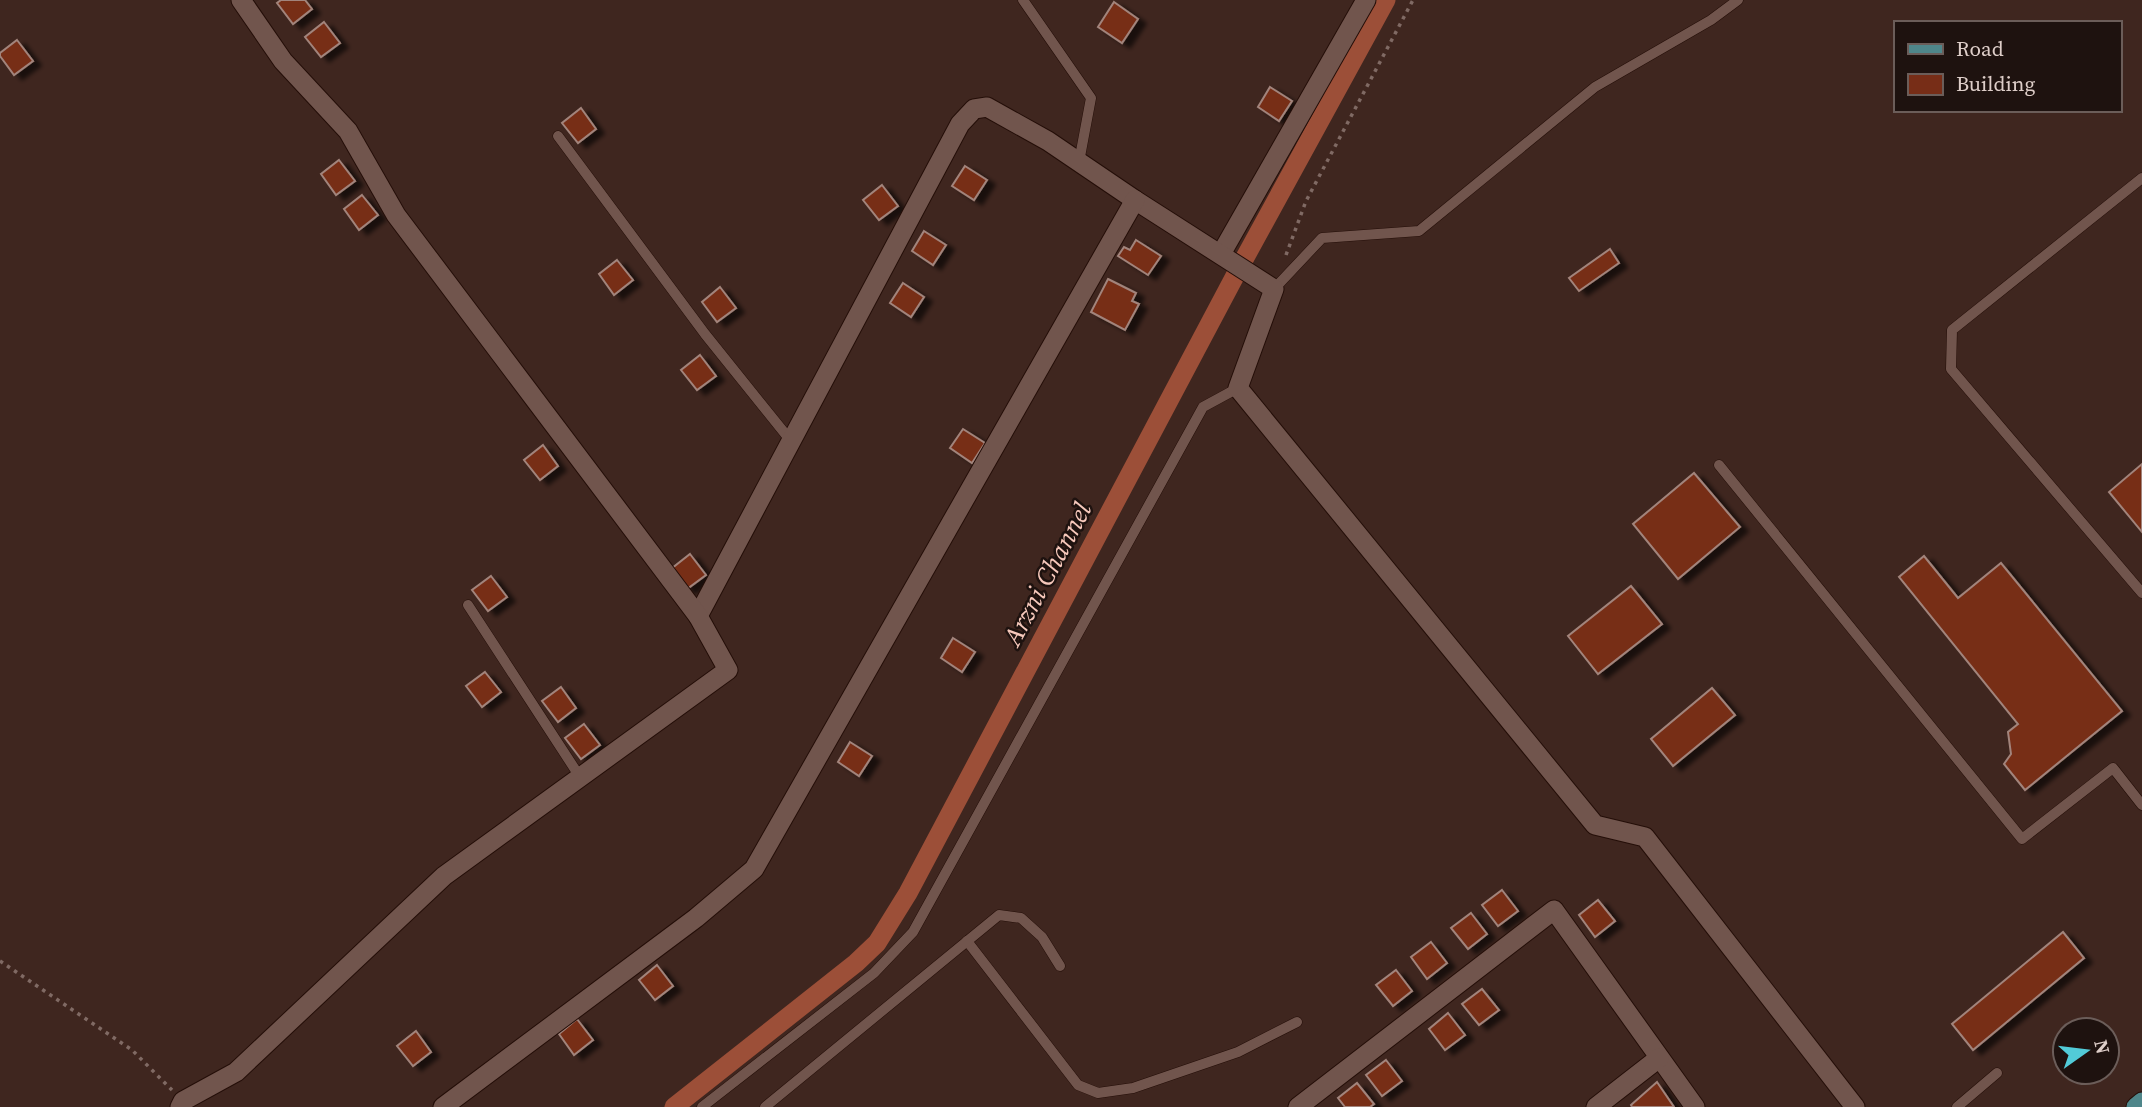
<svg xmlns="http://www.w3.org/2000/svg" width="2142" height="1107" font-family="'Source Serif 4',serif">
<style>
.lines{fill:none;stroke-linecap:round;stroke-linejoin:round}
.canal{stroke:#9c4f38;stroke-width:19}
.building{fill:#772d17;stroke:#a2847b;stroke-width:2;filter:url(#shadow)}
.service-casing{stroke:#240e08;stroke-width:11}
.minor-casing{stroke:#240e08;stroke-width:21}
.primary-casing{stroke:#240e08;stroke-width:21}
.path{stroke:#806a64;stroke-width:3.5;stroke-dasharray:3.5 5;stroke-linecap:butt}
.service{stroke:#71554d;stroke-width:10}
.minor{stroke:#71554d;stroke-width:19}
.primary{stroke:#4f868a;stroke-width:19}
.labels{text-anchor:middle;stroke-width:5;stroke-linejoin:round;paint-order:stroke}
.water-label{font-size:26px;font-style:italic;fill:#f6c8bb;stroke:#1e120f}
</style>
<defs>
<filter id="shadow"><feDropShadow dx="8" dy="4.5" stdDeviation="2" flood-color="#0009"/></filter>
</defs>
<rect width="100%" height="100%" fill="#3f261f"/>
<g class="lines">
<polyline class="canal" points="674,1107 856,963 877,943 908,893 1236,274 1386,0"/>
</g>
<g class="building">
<polygon points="281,0 305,0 312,9 293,24 277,3"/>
<polygon points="1114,2 1138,19 1122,43 1098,27"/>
<polygon points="324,22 340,43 321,57 305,37"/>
<polygon points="17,40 33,61 14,75 0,56 0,53"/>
<polygon points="1270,87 1292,101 1279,121 1258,107"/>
<polygon points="581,108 596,129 578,143 562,123"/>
<polygon points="339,160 355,181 336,195 321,174"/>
<polygon points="965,166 987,180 974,200 952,186"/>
<polygon points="882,185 898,206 879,220 863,200"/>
<polygon points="362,195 378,215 359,230 344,209"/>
<polygon points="924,231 946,245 933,265 912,251"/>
<polygon points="1136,240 1161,256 1148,275 1118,256 1124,247 1130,250"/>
<polygon points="1610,249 1619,263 1579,291 1569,278"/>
<polygon points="617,260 633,280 614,295 599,274"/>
<polygon points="1108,279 1136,293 1132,301 1139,304 1125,330 1091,312"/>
<polygon points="903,283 924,297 911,317 890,303"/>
<polygon points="720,287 736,308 717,322 702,302"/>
<polygon points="700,355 716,376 697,390 681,370"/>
<polygon points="963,429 985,443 972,463 950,448"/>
<polygon points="543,445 558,466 540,480 524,460"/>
<polygon points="2142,464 2142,532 2109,492"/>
<polygon points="1694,473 1740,527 1678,579 1633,524"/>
<polygon points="690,554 706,575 687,589 671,569"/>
<polygon points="1924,556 1958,598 2001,563 2122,711 2025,790 2004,764 2011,754 2008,732 2018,724 1899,577"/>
<polygon points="491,576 507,597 488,611 472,590"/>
<polygon points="1631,586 1662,624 1598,674 1568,636"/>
<polygon points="953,638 975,652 962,672 941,658"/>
<polygon points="485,672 501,692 482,707 466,686"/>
<polygon points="561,687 576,708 558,722 542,701"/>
<polygon points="1712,688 1735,715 1673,766 1651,739"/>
<polygon points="584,724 600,745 581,759 565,738"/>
<polygon points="850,742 872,756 859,776 838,762"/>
<polygon points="1502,890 1518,911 1498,926 1482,905"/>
<polygon points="1598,900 1615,921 1595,937 1579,915"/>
<polygon points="1471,913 1487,934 1468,949 1451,928"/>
<polygon points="2063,932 2084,958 1973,1050 1952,1024"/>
<polygon points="1431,942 1447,963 1427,979 1411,957"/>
<polygon points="657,965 673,986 655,1000 639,980"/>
<polygon points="1396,970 1412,991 1393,1006 1376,985"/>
<polygon points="1482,989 1499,1010 1479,1025 1462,1004"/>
<polygon points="1448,1013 1465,1035 1445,1050 1429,1029"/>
<polygon points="577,1019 593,1040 574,1055 559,1034"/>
<polygon points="416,1031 431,1052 413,1066 397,1046"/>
<polygon points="1386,1060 1402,1081 1382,1096 1366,1075"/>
<polygon points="1657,1082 1674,1107 1632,1107 1631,1105"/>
<polygon points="1357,1083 1374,1104 1370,1107 1345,1107 1338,1098"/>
</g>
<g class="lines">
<defs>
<g id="service">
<polyline points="1023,0 1091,98 1079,162"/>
<polyline points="558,136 705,334 791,441"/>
<polyline points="2142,178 1952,330 1951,369 2142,593"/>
<polyline points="1274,289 1322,238 1419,231 1595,87 1711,20 1738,0"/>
<polyline points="1719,465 2022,839 2113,768 2142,805"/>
<polyline points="468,605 580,777"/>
<polyline points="967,941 1078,1085 1098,1093 1133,1088 1238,1052 1297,1022"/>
<polyline points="702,1107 874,973 913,932 1203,407 1238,388"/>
<polyline points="765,1107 999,915 1021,918 1042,937 1060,966"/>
<polyline points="1957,1107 1997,1073"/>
</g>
<g id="minor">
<polyline points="1221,254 1366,0"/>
<polyline points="698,616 960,124 974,109 987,107 1048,141 1135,200 1274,289 1238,388 1595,825 1645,837 1855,1107"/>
<polyline points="180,1107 183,1101 236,1072 444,876 728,670 698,616 396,215 348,131 283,61 241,0"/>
<polyline points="443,1107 696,918 754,869 1135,200"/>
<polyline points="1298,1107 1554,910 1695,1107"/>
<polyline points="1596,1107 1659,1058"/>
</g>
<polyline id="primary" points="2136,1107 2142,1102"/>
</defs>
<use href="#service" class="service-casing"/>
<use href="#minor" class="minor-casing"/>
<use href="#primary" class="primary-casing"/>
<g class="path">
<polyline points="1286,255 1306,201 1413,0"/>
<polyline points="0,961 132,1050 172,1090"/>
</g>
<use href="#service" class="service"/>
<use href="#minor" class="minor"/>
<use href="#primary" class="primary"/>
</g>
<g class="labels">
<g class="water-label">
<text transform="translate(1047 574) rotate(-62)" y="9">Arzni Channel</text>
</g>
</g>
<rect x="1894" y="21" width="228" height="91" fill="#1e120f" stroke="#6b5d59" stroke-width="2"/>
<rect x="1908" y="44" width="35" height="10" fill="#4f868a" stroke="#6b5d59" stroke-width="2"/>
<text x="1956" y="56" font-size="21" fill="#decec9">Road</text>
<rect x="1908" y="74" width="35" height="21" fill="#772d17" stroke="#6b5d59" stroke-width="2"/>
<text x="1956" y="91" font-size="21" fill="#decec9">Building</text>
<g transform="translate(2086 1051) rotate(76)"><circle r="33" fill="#1e120f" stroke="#6b5d59" stroke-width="2"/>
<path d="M0-5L12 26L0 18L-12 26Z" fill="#52cbd8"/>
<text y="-10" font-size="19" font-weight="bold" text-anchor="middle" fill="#decec9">N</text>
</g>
</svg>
